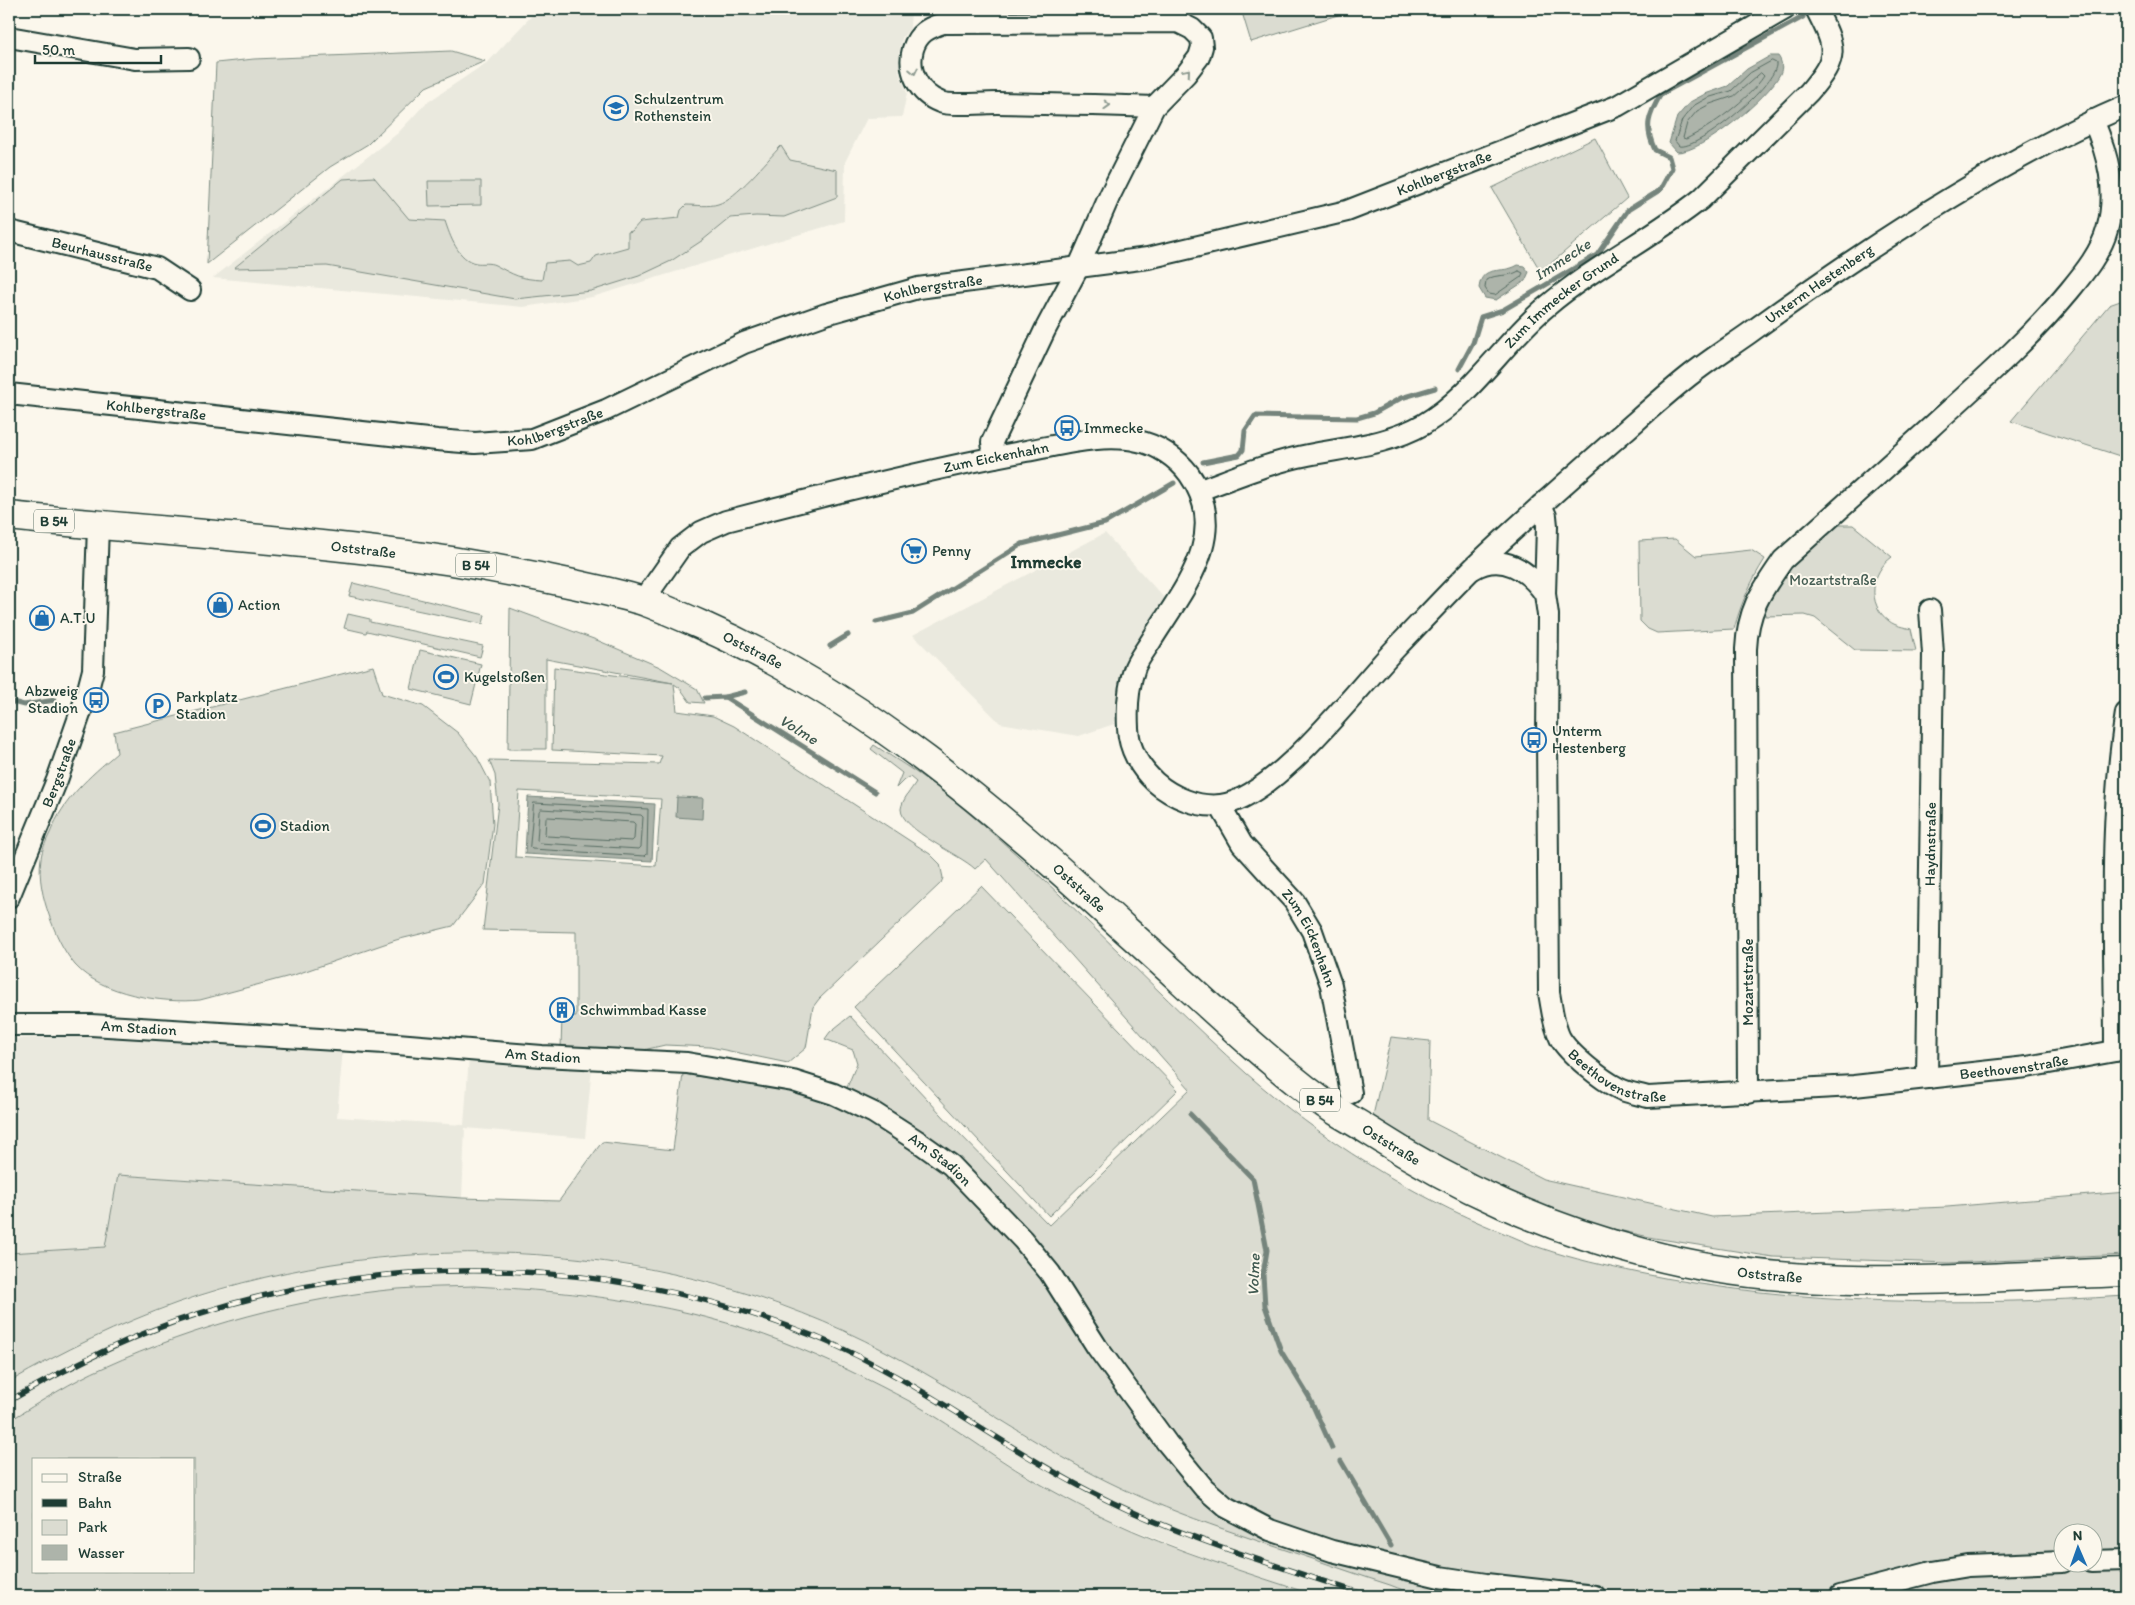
<svg xmlns="http://www.w3.org/2000/svg" width="2135" height="1605" font-family="Itim,sans-serif">
<style>
.built{fill:#eae9de}
.green{fill:#dbdcd1;stroke:#7d8c82;fill-rule:evenodd}
.water{fill:#adb4aa;stroke:#74847b}
.lines{fill:none;stroke-linecap:round;stroke-linejoin:round}
.shore{stroke:#586d63;stroke-width:1}
.stream{stroke:#74847b;stroke-width:5}
.minor-casing{stroke:#1f3d34;stroke-width:24}
.primary-casing{stroke:#1f3d34;stroke-width:31}
.minor{stroke:#fbf7ec;stroke-width:20}
.primary{stroke:#fbf7ec;stroke-width:28}
.rail-casing{stroke:#1f3d34;stroke-width:5.5}
.rail{stroke:#fbf7ec;stroke-width:4;stroke-dasharray:11;stroke-linecap:butt}
.oneway{stroke:#8d9a90}
.labels{text-anchor:middle;stroke-width:4;stroke-linejoin:round;paint-order:stroke}
.shield{fill:#fbf7ec;stroke:#61756b;stroke-width:1}
.shield-label{font-size:14px;font-weight:bold;fill:#1f3d34}
.poi-label{font-size:15px;fill:#1f3d34;stroke:#fbf7ec;text-anchor:start}
.street-label{font-size:15px;fill:#1f3d34;stroke:#fbf7ec}
.park-label{font-size:15px;fill:#455d53;stroke:#fbf7ec}
.water-label{font-size:16px;font-style:italic;fill:#425b52;stroke:#fbf7ec}
.quarter-label{font-size:18px;font-weight:bold;fill:#1f3d34;stroke:#fbf7ec}
</style>
<rect width="100%" height="100%" fill="#fbf7ec"/>
<filter id="ink" filterUnits="userSpaceOnUse"><feTurbulence type="fractalNoise" baseFrequency=".02" numOctaves="2"/><feDisplacementMap in="SourceGraphic" scale="10" xChannelSelector="R" yChannelSelector="G"/><feConvolveMatrix kernelMatrix="1 2 1 2 8 2 1 2 1" color-interpolation-filters="sRGB"/></filter>
<g filter="url(#ink)">
<g class="built">
<polygon points="538,9 911,9 910,28 902,38 899,56 899,72 907,93 902,117 867,118 845,162 844,221 592,297 523,307 213,278 398,133 425,104 489,61"/>
<polygon points="1105,533 1166,600 1121,675 1114,724 1079,736 1000,723 913,635"/>
<polygon points="80,1036 167,1037 343,1048 337,1117 464,1125 469,1057 592,1067 585,1138 465,1128 462,1198 118,1175 105,1247 9,1253 9,1039"/>
<polygon points="497,1253 584,1259 671,1274 743,1293 810,1316 882,1349 944,1383 1021,1433 1079,1467 1133,1494 1182,1514 1423,1596 1317,1596 1220,1564 1107,1519 1047,1488 912,1403 854,1373 782,1342 712,1319 640,1302 558,1291 474,1286 398,1289 320,1301 248,1317 176,1339 104,1367 9,1421 9,1382 58,1354 118,1326 179,1303 258,1279 322,1265 411,1255"/>
</g>
<g class="green">
<polygon points="1241,9 1357,9 1251,42"/>
<polygon points="451,51 485,61 426,87 368,144 330,167 207,264 216,63 254,59"/>
<polygon points="1595,138 1627,198 1541,272 1492,188"/>
<path d="M781 146 790 160 837 170V197L784 217 756 216 730 218 703 240 671 261 639 276 591 291 515 299 327 266 234 268 343 179 374 177 409 219 445 221C450 236 458 260 476 263 482 264 489 262 495 265 514 275 520 279 542 280L545 263 570 261 578 266 591 263 596 256 628 247V232L632 231 640 222 679 218 681 210 686 205C696 205 709 207 718 204 736 199 767 160 781 146Z"/>
<polygon points="428,181 481,181 481,205 429,206"/>
<polygon points="2126,299 2126,458 2011,421 2109,305"/>
<path d="M1831 525H1853L1892 557C1871 572 1866 604 1889 621 1895 626 1904 627 1911 629L1916 651 1855 650 1815 618 1805 615 1765 616C1767 578 1806 550 1831 525Z"/>
<path d="M1675 539 1696 556 1751 550 1765 559C1751 581 1741 603 1734 629L1657 633 1648 629 1640 621 1639 541Z"/>
<polygon points="353,583 485,615 483,624 349,596"/>
<path d="M510 608 599 641 660 667 697 689 704 703 690 702 680 688 674 684 677 711 713 716 734 726 930 854 940 864 943 878 941 883 819 999 813 1007 806 1048 788 1063 710 1047 665 1045 639 1051 561 1048 562 1016H576V932L483 930 498 804 495 775 489 760 659 764 662 756 552 750 554 667 673 683 546 659V749H508ZM519 791 661 799 656 866 515 857Z"/>
<polygon points="348,614 370,619 370,622 483,646 480,657 367,631 366,633 344,628"/>
<polygon points="420,650 481,664 471,704 411,689"/>
<path d="M373 666 382 694 423 706 458 733 477 757 490 782 493 824 485 884 453 926 396 940 294 975 200 1000C163 1004 101 994 75 965 63 950 55 933 49 915 43 898 38 877 41 858 42 850 46 841 50 833 64 798 89 777 117 753L114 732Z"/>
<path d="M874 745C894 758 915 771 934 785 1046 872 1141 979 1246 1073 1322 1140 1408 1194 1501 1232 1515 1237 1528 1244 1541 1248 1573 1259 1606 1266 1639 1273 1799 1306 1964 1306 2126 1296V1553L2093 1554 2092 1532H2062V1555L1796 1596H1702L1613 1591 1483 1579 1390 1560 1269 1520 1237 1504 1212 1484 1186 1454 1101 1335 943 1147 904 1119 846 1090 857 1063 853 1050 825 1039 830 1032 850 1016 954 1128 1049 1225 1190 1089 986 859 975 869C961 855 901 830 901 809 902 800 911 790 916 782L910 777 904 780 896 788 902 773 871 749Z"/>
<polygon points="981,886 1178,1090 1049,1216 854,1007"/>
<polygon points="1391,1037 1430,1041 1428,1120 1543,1179 1712,1217 1947,1207 2126,1192 2126,1255 1949,1263 1773,1257 1654,1238 1551,1215 1454,1172 1372,1120"/>
<path d="M683 1074 778 1088 818 1098 875 1125 932 1162 986 1214 1031 1265 1160 1450C1176 1471 1193 1495 1214 1511 1232 1524 1254 1531 1274 1539L1526 1596C1502 1596 1477 1596 1453 1596 1443 1596 1431 1598 1421 1595 1411 1593 1400 1589 1390 1585 1365 1577 1339 1568 1313 1559 1234 1533 1154 1508 1080 1467 1014 1431 952 1386 885 1351 671 1238 405 1223 177 1303 119 1324 63 1351 9 1382V1253L105 1247 118 1175 462 1198 559 1201 602 1142 673 1150Z"/>
<path d="M474 1286C580 1292 683 1303 783 1342 827 1359 870 1380 911 1402 959 1429 1002 1464 1051 1490 1069 1500 1088 1510 1107 1519 1175 1551 1247 1573 1317 1596H9V1421C40 1402 72 1381 105 1367 196 1326 298 1298 398 1289 423 1287 449 1287 474 1286ZM34 1459H194V1571H34Z"/>
<polygon points="2126,1568 2126,1596 1872,1596 1938,1580 1978,1574"/>
</g>
<g class="water">
<path d="M1770 56H1778C1782 61 1783 68 1780 74 1769 97 1702 153 1677 152L1669 143 1677 117 1690 102 1705 94 1728 86 1747 69Z"/>
<path d="M1518 265 1524 266 1529 272 1525 281 1496 300 1485 298 1479 288C1482 263 1502 275 1518 265Z"/>
<polygon points="528,797 655,804 652,861 525,854"/>
<polygon points="677,797 703,798 702,819 676,817"/>
</g>
<g class="lines">
<g class="shore">
<path d="M1772 61 1776 63C1779 83 1698 151 1679 146L1675 141 1682 120 1693 106 1707 98 1731 91 1750 73Z"/>
<path d="M1761 73 1764 76C1749 99 1711 127 1686 139L1683 138 1687 123 1697 111 1710 104 1734 96Z"/>
<path d="M1519 271 1523 273 1521 277 1495 295 1489 294 1485 288 1486 280C1497 273 1507 278 1519 271Z"/>
<polygon points="534,803 648,809 647,854 645,856 532,849 530,847"/>
<polygon points="541,809 641,815 643,817 641,847 639,849 539,843 537,841 539,812"/>
<polygon points="548,817 633,822 635,824 634,839 632,841 547,836 545,834 546,819"/>
</g>
<g class="stream">
<path d="M1459 369 1473 343 1481 317 1503 310 1597 255 1628 210 1660 190 1672 168 1669 157 1655 150C1644 127 1648 116 1661 94L1803 17"/>
<polyline points="1203,462 1239,455 1243,450 1245,431 1255,416 1357,418 1374,413 1401,398 1435,388"/>
<polyline points="876,622 913,613 1022,544 1105,523 1174,483"/>
<polyline points="830,646 848,635"/>
<polyline points="725,697 745,692"/>
<polyline points="705,698 725,697 875,792"/>
<polyline points="9,701 24,705 55,700"/>
<polyline points="1190,1114 1253,1179 1267,1250 1263,1275 1265,1306 1281,1351 1309,1397 1332,1448"/>
<polyline points="1341,1461 1391,1546"/>
<polyline points="1435,1590 1465,1596"/>
</g>
<defs>
<g id="minor">
<polyline points="9,37 135,59 189,58"/>
<path id="s1" d="M9 231 157 268 190 290"/>
<path id="s2" d="M9 394 437 440 475 443 532 439 606 410 744 343 826 314 918 288 1148 258 1347 211 1617 106 1785 9"/>
<path d="M994 457 992 442 1045 330 1079 266 1110 195 1154 107 1186 74 1199 57 1202 47 1201 38 1192 29 1178 22 943 23C928 28 918 33 913 49 907 71 919 94 940 102 949 106 985 103 997 103 1050 104 1102 105 1154 107"/>
<path id="s3" d="M1200 490C1236 477 1271 462 1308 455 1348 447 1387 445 1424 424 1473 395 1503 343 1546 307 1594 266 1652 238 1701 199L1809 92C1840 56 1836 48 1816 9"/>
<path id="s4" d="M1541 505 1546 516 1547 526 1545 594 1548 615 1547 738 1549 993C1552 1008 1553 1024 1560 1038 1569 1054 1602 1080 1618 1088 1627 1093 1638 1094 1648 1097L1854 1086 2027 1067 2126 1049"/>
<path d="M1473 569C1502 552 1528 570 1545 594"/>
<path id="s5" d="M643 601 680 548 701 532 726 521C825 495 925 470 1026 451 1061 445 1103 433 1138 441 1158 445 1177 458 1189 474 1232 534 1183 589 1151 641 1146 649 1139 658 1135 667 1128 686 1127 709 1128 728 1129 749 1140 768 1155 782 1172 797 1198 808 1221 805 1276 797 1356 690 1395 649 1421 622 1447 594 1474 567 1521 522 1570 479 1619 436 1642 416 1665 395 1689 376 1708 361 1728 348 1748 334 1784 308 1820 282 1858 257 1943 200 2032 146 2126 106"/>
<path id="s6" d="M1220 806 1242 844 1294 901 1312 931 1331 985 1351 1093"/>
<path id="s7" d="M9 897 57 780 86 697 93 670 98 526"/>
<path id="s8" d="M9 1025H91L385 1043 542 1056 687 1063 793 1081 834 1094 874 1113 916 1140 951 1165 1023 1240 1050 1273 1097 1347 1167 1443 1204 1488 1226 1507 1270 1530 1332 1551 1394 1566 1440 1577 1486 1584 1595 1596"/>
<path d="M2115 1051C2115 938 2108 824 2126 713"/>
<path id="s9" d="M1927 1078 1933 654 1930 610"/>
<path d="M1748 1093 1746 649C1748 609 1761 592 1783 560 1832 516 1881 472 1930 428 1978 384 2028 341 2070 290 2084 273 2101 252 2107 230 2118 191 2108 155 2093 120"/>
<polyline points="2092,1561 2126,1560"/>
<polyline points="1840,1596 1932,1572 1968,1566 2062,1562"/>
</g>
<g id="primary">
<path id="s10" d="M9 516C156 532 305 539 452 561 494 568 536 576 578 585 601 590 625 595 646 602 665 609 683 617 701 625 865 697 996 811 1127 931 1191 988 1252 1049 1321 1101 1336 1112 1354 1121 1371 1132 1458 1188 1546 1228 1648 1254 1803 1295 1968 1277 2126 1272"/>
</g>
</defs>
<use href="#minor" class="minor-casing"/>
<use href="#primary" class="primary-casing"/>
<use href="#minor" class="minor"/>
<use href="#primary" class="primary"/>
<defs>
<path id="rail" d="M9 1401C70 1366 133 1334 201 1313 402 1249 620 1258 816 1337 914 1377 996 1443 1089 1491 1178 1537 1275 1565 1369 1596"/>
</defs>
<use href="#rail" class="rail-casing"/>
<use href="#rail" class="rail"/>
</g>
<defs><path id="oneway-chevron" d="M-2-3.5L2.5 0L-2 3.5" fill="none" stroke-width="1.6" stroke-linecap="round" stroke-linejoin="round" transform="scale(1.25)"/></defs>
<g class="oneway">
<use href="#oneway-chevron" transform="translate(914 71) rotate(78)"/>
<use href="#oneway-chevron" transform="translate(1187 72) rotate(-50)"/>
<use href="#oneway-chevron" transform="translate(1107 105) rotate(2)"/>
</g>
</g>
<defs>
<symbol id="school-ring" viewBox="-11 -11 22 22"><circle r="9.5" fill="#fbf7ec" stroke="#1f6fb2" stroke-width="1.5"/><path d="M0-5L7-2L0 1L-7-2ZM-4 1L0 2.5L4 1V4Q0 6-4 4Z" fill="#1f6fb2"/></symbol>
<symbol id="bus-ring" viewBox="-11 -11 22 22"><circle r="9.5" fill="#fbf7ec" stroke="#1f6fb2" stroke-width="1.5"/><path d="M-5-6H5V4H4V6H2V4H-2V6H-4V4H-5ZM-3.5-4V0h7V-4ZM-3.5 1.2v1.5H-2V1.2ZM2 1.2v1.5H3.5V1.2Z" fill="#1f6fb2"/></symbol>
<symbol id="supermarket-ring" viewBox="-11 -11 22 22"><circle r="9.5" fill="#fbf7ec" stroke="#1f6fb2" stroke-width="1.5"/><path d="M-6-5.5h2.5l.6 2H6L4.5 2H-2.5L-4.4-4H-6ZM-1.5 3.2a1.3 1.3 0 1 0 .1 0ZM3 3.2a1.3 1.3 0 1 0 .1 0Z" fill="#1f6fb2"/></symbol>
<symbol id="shop-ring" viewBox="-11 -11 22 22"><circle r="9.5" fill="#fbf7ec" stroke="#1f6fb2" stroke-width="1.5"/><path d="M-5-2.5h2.3a2.7 3.5 0 0 1 5.4 0H5L5.5 6h-11ZM-1.5-2.5h3a1.5 2.3 0 0 0-3 0Z" fill="#1f6fb2"/></symbol>
<symbol id="stadium-ring" viewBox="-11 -11 22 22"><circle r="9.5" fill="#fbf7ec" stroke="#1f6fb2" stroke-width="1.5"/><path d="M0-5a6.5 5 0 1 0 0 10a6.5 5 0 1 0 0-10ZM-3.5-1.8h7v3.6h-7Z" fill="#1f6fb2"/></symbol>
<symbol id="parking-ring" viewBox="-11 -11 22 22"><circle r="9.5" fill="#fbf7ec" stroke="#1f6fb2" stroke-width="1.5"/><path d="M-3.5-5.5H1a3.5 3.5 0 0 1 0 7H-1V5.5H-3.5ZM-1-3.4V-.6H.8a1.4 1.4 0 0 0 0-2.8Z" fill="#1f6fb2"/></symbol>
<symbol id="building-ring" viewBox="-11 -11 22 22"><circle r="9.5" fill="#fbf7ec" stroke="#1f6fb2" stroke-width="1.5"/><path d="M-4-6H4V6H1V3H-1V6H-4ZM-2.5-4.3h1.7v1.8h-1.7ZM.8-4.3h1.7v1.8H.8ZM-2.5-1h1.7V.8h-1.7ZM.8-1h1.7V.8H.8Z" fill="#1f6fb2"/></symbol>
</defs>
<g fill-rule="evenodd">
<use href="#school-ring" x="602" y="94" width="28" height="28"/>
<use href="#bus-ring" x="1053" y="414" width="28" height="28"/>
<use href="#supermarket-ring" x="900" y="537" width="28" height="28"/>
<use href="#shop-ring" x="206" y="591" width="28" height="28"/>
<use href="#shop-ring" x="28" y="604" width="28" height="28"/>
<use href="#stadium-ring" x="432" y="663" width="28" height="28"/>
<use href="#bus-ring" x="82" y="686" width="28" height="28"/>
<use href="#parking-ring" x="144" y="692" width="28" height="28"/>
<use href="#bus-ring" x="1520" y="726" width="28" height="28"/>
<use href="#stadium-ring" x="249" y="812" width="28" height="28"/>
<use href="#building-ring" x="548" y="996" width="28" height="28"/>
</g>
<g class="labels">
<g class="shield">
<rect x="34" y="509.5" width="40" height="23" rx="4"/>
<rect x="456" y="553.5" width="40" height="23" rx="4"/>
<rect x="1300" y="1088.5" width="40" height="23" rx="4"/>
</g>
<g class="shield-label">
<text x="54" y="526">B 54</text>
<text x="476" y="570">B 54</text>
<text x="1320" y="1105">B 54</text>
</g>
<g class="poi-label">
<text x="634" y="104">Schulzentrum<tspan x="634" dy="17">Rothenstein</tspan></text>
<text x="1084" y="433">Immecke</text>
<text x="932" y="556">Penny</text>
<text x="238" y="610">Action</text>
<text x="60" y="623">A.T.U</text>
<text x="464" y="682">Kugelstoßen</text>
<text x="78" y="696" text-anchor="end">Abzweig<tspan x="78" dy="17">Stadion</tspan></text>
<text x="176" y="702">Parkplatz<tspan x="176" dy="17">Stadion</tspan></text>
<text x="1552" y="736">Unterm<tspan x="1552" dy="17">Hestenberg</tspan></text>
<text x="280" y="831">Stadion</text>
<text x="580" y="1015">Schwimmbad Kasse</text>
</g>
<g class="street-label">
<text dy="5" stroke="none"><textPath href="#s2" startOffset="1482">Kohlbergstraße</textPath></text>
<text dy="5" stroke="none"><textPath href="#s1" startOffset="96">Beurhausstraße</textPath></text>
<text dy="5" stroke="none"><textPath href="#s5" startOffset="1810">Unterm Hestenberg</textPath></text>
<text dy="5" stroke="none"><textPath href="#s2" startOffset="956">Kohlbergstraße</textPath></text>
<text dy="5" stroke="none"><textPath href="#s3" startOffset="420">Zum Immecker Grund</textPath></text>
<text dy="5" stroke="none"><textPath href="#s2" startOffset="148">Kohlbergstraße</textPath></text>
<text dy="5" stroke="none"><textPath href="#s2" startOffset="551">Kohlbergstraße</textPath></text>
<text dy="5" stroke="none"><textPath href="#s5" startOffset="396">Zum Eickenhahn</textPath></text>
<text dy="5" stroke="none"><textPath href="#s10" startOffset="356">Oststraße</textPath></text>
<text dy="5" stroke="none"><textPath href="#s10" startOffset="761">Oststraße</textPath></text>
<text dy="5" stroke="none"><textPath href="#s7" startOffset="134">Bergstraße</textPath></text>
<text dy="5" stroke="none"><textPath href="#s9" startOffset="234">Haydnstraße</textPath></text>
<text dy="5" stroke="none"><textPath href="#s10" startOffset="1166">Oststraße</textPath></text>
<text dy="5" stroke="none"><textPath href="#s6" startOffset="161">Zum Eickenhahn</textPath></text>
<text transform="translate(1748 982) rotate(-90)" y="5">Mozartstraße</text>
<text dy="5" stroke="none"><textPath href="#s8" startOffset="130">Am Stadion</textPath></text>
<text dy="5" stroke="none"><textPath href="#s8" startOffset="535">Am Stadion</textPath></text>
<text dy="5" stroke="none"><textPath href="#s4" startOffset="1012">Beethovenstraße</textPath></text>
<text dy="5" stroke="none"><textPath href="#s4" startOffset="608">Beethovenstraße</textPath></text>
<text dy="5" stroke="none"><textPath href="#s10" startOffset="1571">Oststraße</textPath></text>
<text dy="5" stroke="none"><textPath href="#s8" startOffset="955">Am Stadion</textPath></text>
<text dy="5" stroke="none"><textPath href="#s10" startOffset="1975">Oststraße</textPath></text>
</g>
<g class="park-label">
<text x="1833" y="585">Mozartstraße</text>
</g>
<g class="water-label">
<text transform="translate(1562 259) rotate(-33)" y="6">Immecke</text>
<text transform="translate(799 729) rotate(32)" y="6">Volme</text>
<text transform="translate(1253 1275) rotate(-88)" y="6">Volme</text>
</g>
<g class="quarter-label">
<text x="1046" y="568">Immecke</text>
</g>
</g>
<rect width="2135" height="1605" fill="none" stroke="#fbf7ec" stroke-width="30"/>
<rect x="15" y="15" width="2105" height="1575" fill="none" stroke="#1f3d34" stroke-width="2" filter="url(#ink)"/>
<rect x="32" y="1458" width="162" height="115" fill="#fbf7ec" stroke="#a3ada2"/>
<rect x="42" y="1474" width="25" height="8" fill="#fbf7ec" stroke="#a3ada2"/>
<text x="78" y="1482" font-size="15" fill="#1f3d34">Straße</text>
<rect x="42" y="1499" width="25" height="8" fill="#1f3d34" stroke="#a3ada2"/>
<text x="78" y="1508" font-size="15" fill="#1f3d34">Bahn</text>
<rect x="42" y="1520" width="25" height="15" fill="#dbdcd1" stroke="#a3ada2"/>
<text x="78" y="1532" font-size="15" fill="#1f3d34">Park</text>
<rect x="42" y="1545" width="25" height="15" fill="#adb4aa" stroke="#a3ada2"/>
<text x="78" y="1558" font-size="15" fill="#1f3d34">Wasser</text>
<g transform="translate(2078 1548) rotate(358)"><circle r="24" fill="#fbf7ec" stroke="#a3ada2"/>
<path d="M0-4L9 19L0 12L-9 19Z" fill="#1f6fb2"/>
<text y="-8" font-size="14" font-weight="bold" text-anchor="middle" fill="#1f3d34">N</text>
</g>
<path d="M35 55v8h126v-8" fill="none" stroke="#1f3d34" stroke-width="2.5"/>
<text x="42" y="55" font-size="15" fill="#1f3d34" stroke="#fbf7ec" stroke-width="4" paint-order="stroke">50 m</text>
</svg>
